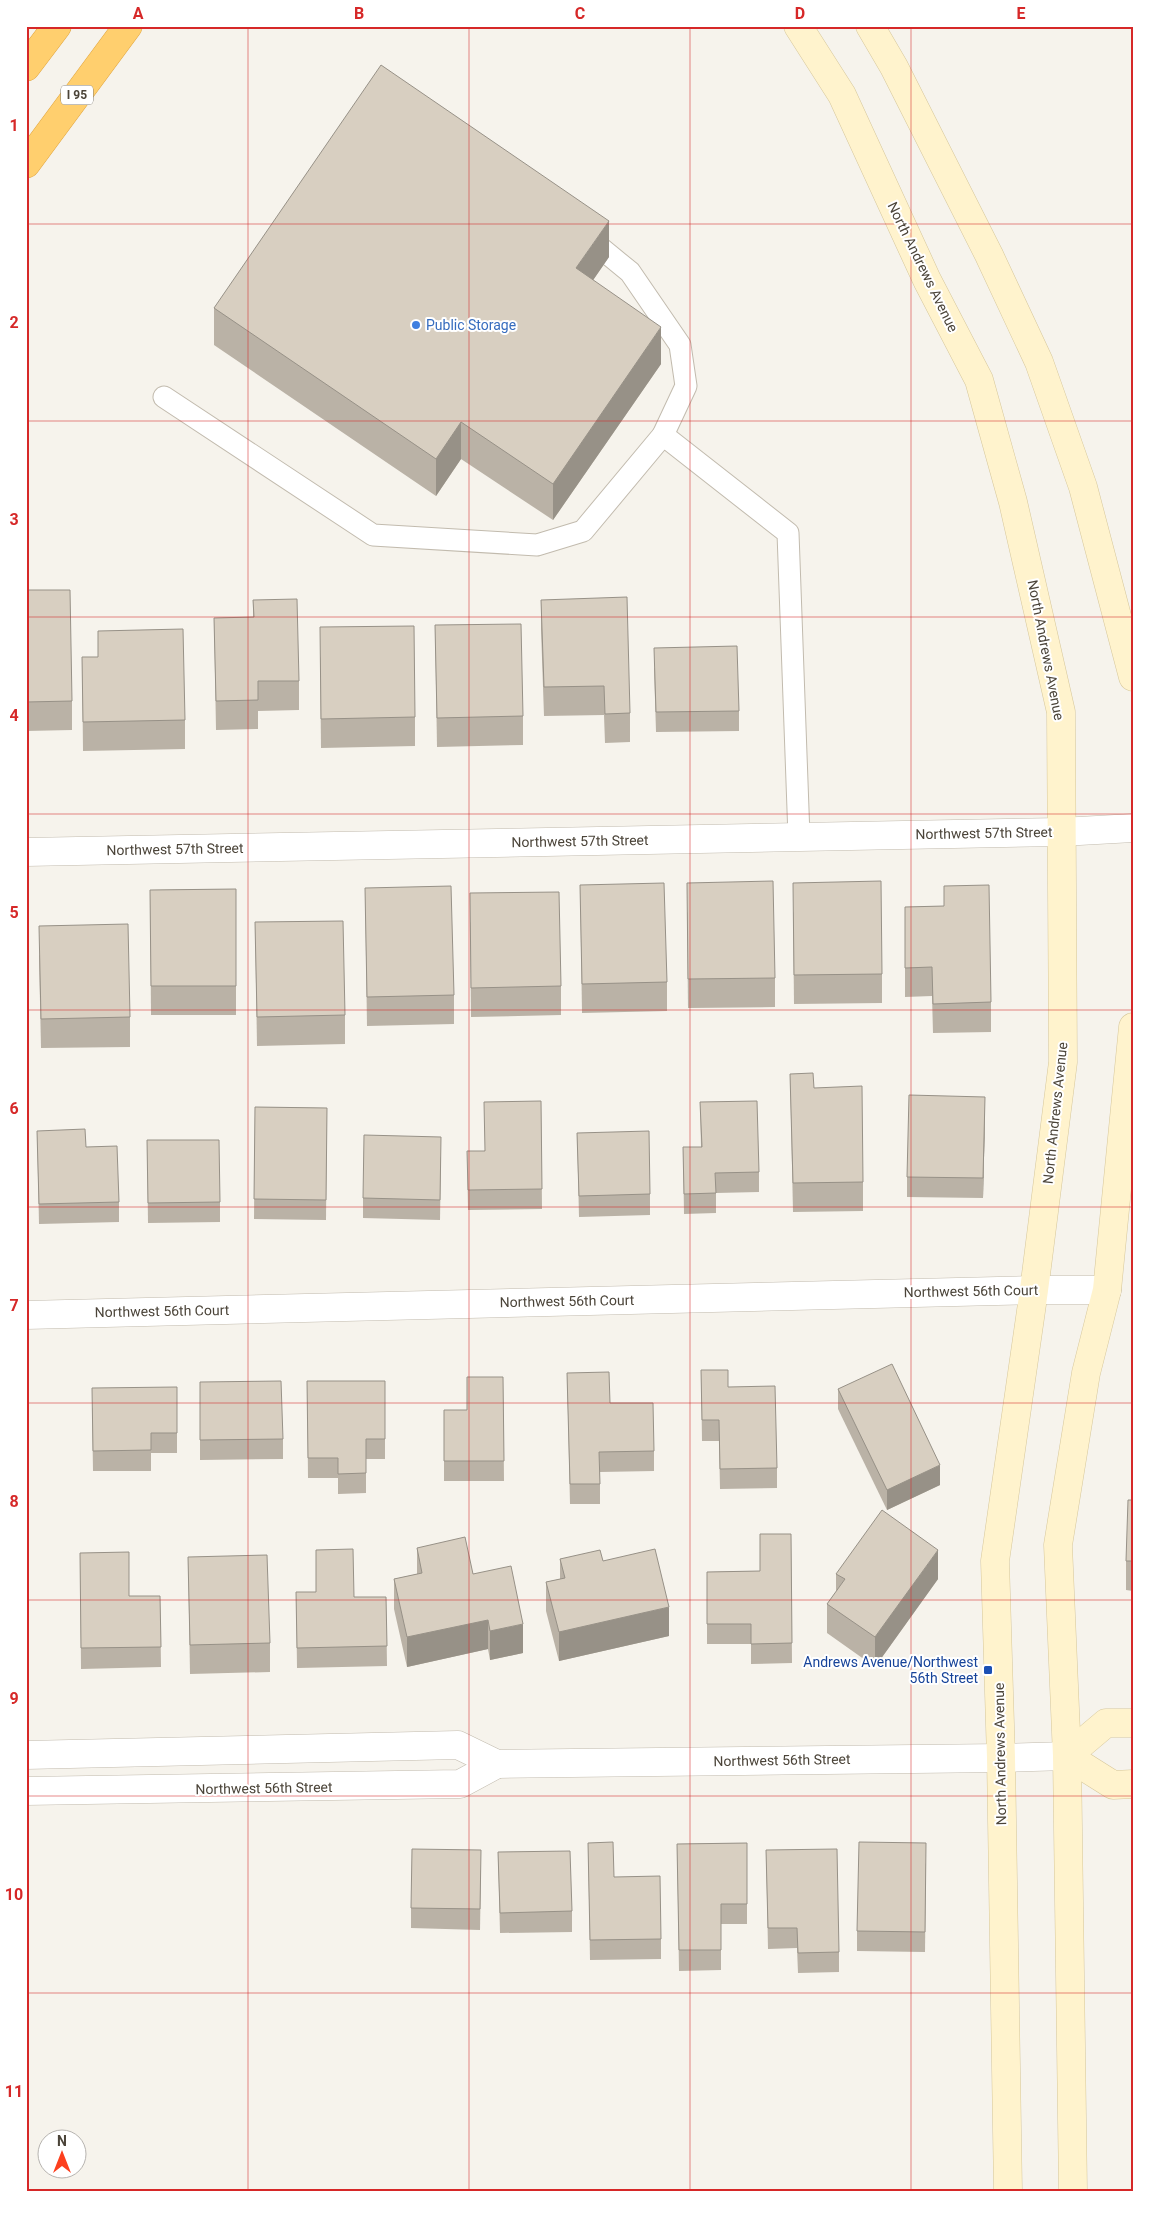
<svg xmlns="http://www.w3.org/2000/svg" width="1159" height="2217" font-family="Roboto,sans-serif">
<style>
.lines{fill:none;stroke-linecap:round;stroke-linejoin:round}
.lane-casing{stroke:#c2bbae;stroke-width:23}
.street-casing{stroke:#c2bbae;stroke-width:29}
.secondary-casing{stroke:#d6c79b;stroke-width:29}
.highway-casing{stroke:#e0a43c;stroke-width:29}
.lane{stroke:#fff;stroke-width:21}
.street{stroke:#fff;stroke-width:28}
.secondary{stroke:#fff3cd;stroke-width:28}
.highway{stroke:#ffcf6e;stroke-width:28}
.wall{fill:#bab2a6}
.shaded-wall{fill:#979187}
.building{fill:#d8cfc1;stroke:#979187}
.grid{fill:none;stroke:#d62828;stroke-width:1;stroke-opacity:0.55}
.shop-dot{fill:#3f7fe0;stroke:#fff;stroke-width:2}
.transit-dot{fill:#1a4fb4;stroke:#fff;stroke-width:2}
.labels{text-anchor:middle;stroke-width:4;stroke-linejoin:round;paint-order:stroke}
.shield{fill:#fff;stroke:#817c74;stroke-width:1}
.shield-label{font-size:12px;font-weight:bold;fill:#4b4439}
.street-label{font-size:14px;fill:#4b4439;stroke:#fff}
.shop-label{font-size:14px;fill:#366cbe;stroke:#fff;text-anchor:start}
.transit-label{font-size:14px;fill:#164399;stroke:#fff;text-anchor:end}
.neatline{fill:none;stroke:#d62828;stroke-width:2}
.grid-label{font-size:16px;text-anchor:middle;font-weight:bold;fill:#d62828}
</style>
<rect width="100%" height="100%" fill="#f6f3ec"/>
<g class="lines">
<defs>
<g id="lane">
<polyline points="586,236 630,272 680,345 686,386 663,435"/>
<polyline points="164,397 373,535 537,545 583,531 663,435 788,533 799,837"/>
</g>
<g id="street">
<polyline points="26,852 1061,832 1133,828"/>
<polyline points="26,1315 1034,1290 1107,1290"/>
<polyline points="26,1755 458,1745 497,1764 1001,1758 1067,1756"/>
<polyline points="26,1791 460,1784 497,1764"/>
</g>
<g id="secondary">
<polyline points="798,26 842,95 927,280 979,380 1013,502 1061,712 1063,1062 1034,1290 995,1561 1001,1758 1008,2191"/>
<polyline points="870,26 894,67 989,255 1039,362 1083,487 1133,677"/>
<polyline points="1067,1756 1106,1723 1133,1723"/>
<polyline points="1067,1756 1113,1785 1133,1784"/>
<polyline points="1073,2191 1067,1756 1058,1545 1086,1373 1107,1290 1133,1027"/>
</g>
<g id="highway">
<polyline points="26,67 57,26"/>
<polyline points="26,164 128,26"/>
</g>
</defs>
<use href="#lane" class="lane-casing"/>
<use href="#street" class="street-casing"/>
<use href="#secondary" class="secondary-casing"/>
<use href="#highway" class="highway-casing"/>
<use href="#lane" class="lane"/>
<use href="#street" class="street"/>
<use href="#secondary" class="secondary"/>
<use href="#highway" class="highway"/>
</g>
<g class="wall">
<polygon points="609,257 593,280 661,364 553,520 461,459 436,496 214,345 214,308"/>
<polygon points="26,590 72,701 72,730 26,731"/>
<polygon points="253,600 299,681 299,710 258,711 258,729 216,730 214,618 253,617"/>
<polygon points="541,600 630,713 630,742 605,743 604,715 544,716 541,629"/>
<polygon points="435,625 523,716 523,745 437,747"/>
<polygon points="98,631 185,720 185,749 83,751 82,657 98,657"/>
<polygon points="320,657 415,717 415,746 321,748"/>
<polygon points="654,668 739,711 739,731 656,732"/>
<polygon points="580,885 667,982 667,1011 582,1013"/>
<polygon points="944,886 991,1002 991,1032 933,1033 932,996 905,997 905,907 944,906"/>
<polygon points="365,888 454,995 454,1024 367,1026"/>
<polygon points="236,889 236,1015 151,1015 150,890"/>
<polygon points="687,912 775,978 775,1007 688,1008"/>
<polygon points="793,912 882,974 882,1003 794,1004"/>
<polygon points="255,922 345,1015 345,1044 257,1046"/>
<polygon points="470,922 561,986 561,1015 471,1017"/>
<polygon points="39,955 130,1017 130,1047 41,1048"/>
<polygon points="790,1074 814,1088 863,1182 863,1211 793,1212"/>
<polygon points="541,1101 542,1209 468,1210 467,1151 484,1151"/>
<polygon points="700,1102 759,1172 759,1192 716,1193 716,1213 684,1214 683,1147 701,1147"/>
<polygon points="255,1107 327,1108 326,1220 254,1219"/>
<polygon points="985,1117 983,1198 907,1197 907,1177"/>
<polygon points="37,1131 86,1147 119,1202 119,1222 39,1224"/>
<polygon points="577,1133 650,1194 650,1215 579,1217"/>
<polygon points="147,1140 220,1202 220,1222 148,1223"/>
<polygon points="441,1157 440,1220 363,1218 363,1198"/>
<polygon points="701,1370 777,1468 777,1488 720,1489 719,1441 702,1441"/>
<polygon points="567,1373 610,1403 654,1451 654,1471 600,1472 600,1504 570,1504"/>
<polygon points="503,1377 504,1481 444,1481 444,1410 467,1410"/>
<polygon points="307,1381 385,1381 385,1459 366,1459 366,1493 338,1494 338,1478 308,1478"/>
<polygon points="200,1382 283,1439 283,1459 200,1460"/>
<polygon points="177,1387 177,1453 151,1453 151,1471 93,1471 92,1408"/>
<polygon points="838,1389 940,1485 887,1510 838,1409"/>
<polygon points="1133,1500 1133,1591 1126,1590 1126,1561"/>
<polygon points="791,1534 792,1663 751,1664 751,1644 707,1644 707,1572 760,1571"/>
<polygon points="417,1548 473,1574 523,1653 490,1660 488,1649 407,1667 394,1609 394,1579 417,1574"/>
<polygon points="80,1553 129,1596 160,1596 161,1667 81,1669"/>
<polygon points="188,1557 270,1643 270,1672 190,1674"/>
<polygon points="560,1559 603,1561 669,1636 559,1661 546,1611 546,1582 560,1579"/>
<polygon points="836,1574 938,1579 875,1667 827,1633 827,1604 836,1592"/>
<polygon points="296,1592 354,1597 386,1597 387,1666 297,1668"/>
<polygon points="588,1843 661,1939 661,1959 590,1960"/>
<polygon points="747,1843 747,1924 721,1924 721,1970 679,1971 677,1844"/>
<polygon points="766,1850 839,1952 839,1972 798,1973 797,1948 768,1949"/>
<polygon points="498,1852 572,1911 572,1932 500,1933"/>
<polygon points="926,1863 925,1952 857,1951 857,1931"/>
<polygon points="481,1870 480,1930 411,1928 411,1908"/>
</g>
<g class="shaded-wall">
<polygon points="609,221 609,257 576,305 576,268"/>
<polygon points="661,327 661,364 553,520 553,484"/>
<polygon points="461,422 461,459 436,496 436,459"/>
<polygon points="985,1097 985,1117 983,1198 983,1178"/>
<polygon points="940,1465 940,1485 887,1510 887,1490"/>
<polygon points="938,1550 938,1579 875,1667 875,1637"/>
<polygon points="669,1607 669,1636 559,1661 559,1632"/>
<polygon points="488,1620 488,1649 407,1667 407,1637"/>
<polygon points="523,1624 523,1653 490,1660 490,1631"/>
</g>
<g class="building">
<polygon points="381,65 609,221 576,268 661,327 553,484 461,422 436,459 214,308"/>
<polygon points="26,590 70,590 72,701 26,702"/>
<polygon points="627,597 630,713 605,714 604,686 544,687 541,600"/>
<polygon points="297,599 299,681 258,681 258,700 216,701 214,618 254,617 253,600"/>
<polygon points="521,624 523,716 437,718 435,625"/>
<polygon points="414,626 415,717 321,719 320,627"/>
<polygon points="183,629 185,720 83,722 82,657 98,657 98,631"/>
<polygon points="737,646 739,711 656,712 654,648"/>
<polygon points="773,881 775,978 688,979 687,883"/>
<polygon points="881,881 882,974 794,975 793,883"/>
<polygon points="664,883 667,982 582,984 580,885"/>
<polygon points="989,885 991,1002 933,1004 932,967 905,968 905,907 944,906 944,886"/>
<polygon points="451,886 454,995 367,997 365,888"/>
<polygon points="236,889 236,986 151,986 150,890"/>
<polygon points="559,892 561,986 471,988 470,893"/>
<polygon points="343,921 345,1015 257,1017 255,922"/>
<polygon points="128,924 130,1017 41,1019 39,926"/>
<polygon points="813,1073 814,1088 862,1086 863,1182 793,1183 790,1074"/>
<polygon points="909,1095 985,1097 983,1178 907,1177"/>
<polygon points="541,1101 542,1189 468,1190 467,1151 485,1151 484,1102"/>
<polygon points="757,1101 759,1172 715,1173 716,1193 684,1194 683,1147 702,1147 700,1102"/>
<polygon points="255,1107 327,1108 326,1200 254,1199"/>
<polygon points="85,1129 86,1147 117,1146 119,1202 39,1204 37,1131"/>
<polygon points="649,1131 650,1194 579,1196 577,1133"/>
<polygon points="364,1135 441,1137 440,1200 363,1198"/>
<polygon points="147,1140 219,1140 220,1202 148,1203"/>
<polygon points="892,1364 940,1465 887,1490 838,1389"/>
<polygon points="701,1370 728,1370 728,1387 775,1386 777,1468 720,1469 719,1420 702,1420"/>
<polygon points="609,1372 610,1403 653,1403 654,1451 599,1452 600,1484 570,1484 567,1373"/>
<polygon points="467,1377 503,1377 504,1461 444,1461 444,1410 467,1410"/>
<polygon points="281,1381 283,1439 200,1440 200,1382"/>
<polygon points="307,1381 385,1381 385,1439 366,1439 366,1473 338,1474 338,1458 308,1458"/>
<polygon points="177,1387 177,1433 151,1433 151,1450 93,1451 92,1388"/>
<polygon points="1128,1500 1133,1500 1133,1561 1126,1561"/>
<polygon points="882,1510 938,1550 875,1637 827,1604 845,1579 836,1574"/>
<polygon points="760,1534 791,1534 792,1643 751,1644 751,1624 707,1624 707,1572 760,1571"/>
<polygon points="465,1537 473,1574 511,1566 523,1624 490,1631 488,1620 407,1637 394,1579 422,1573 417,1548"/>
<polygon points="353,1549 354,1597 386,1597 387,1646 297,1648 296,1592 316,1592 316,1550"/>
<polygon points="655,1549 669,1607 559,1632 546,1582 565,1578 560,1559 600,1550 603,1561"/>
<polygon points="129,1552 129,1596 160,1596 161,1647 81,1648 80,1553"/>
<polygon points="267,1555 270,1643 190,1645 188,1557"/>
<polygon points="613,1842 614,1877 660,1876 661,1939 590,1940 588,1843"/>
<polygon points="859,1842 926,1843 925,1932 857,1931"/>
<polygon points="747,1843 747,1904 721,1904 721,1950 679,1950 677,1844"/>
<polygon points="412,1849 481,1850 480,1909 411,1908"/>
<polygon points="837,1849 839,1952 798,1953 797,1928 768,1928 766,1850"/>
<polygon points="570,1851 572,1911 500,1913 498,1852"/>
</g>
<path class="grid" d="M248 26V2191M469 26V2191M690 26V2191M911 26V2191M26 224H1133M26 421H1133M26 617H1133M26 814H1133M26 1010H1133M26 1207H1133M26 1403H1133M26 1600H1133M26 1796H1133M26 1993H1133"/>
<circle class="shop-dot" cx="416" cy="325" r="5"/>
<rect class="transit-dot" x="983" y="1665" width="10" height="10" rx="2.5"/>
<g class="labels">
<rect class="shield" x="61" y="85.5" width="32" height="19" rx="4"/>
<g class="shield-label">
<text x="77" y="99">I 95</text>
</g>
<g class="street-label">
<text transform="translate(923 267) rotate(64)" y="5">North Andrews Avenue</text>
<text transform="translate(1046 650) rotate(79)" y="5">North Andrews Avenue</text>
<text transform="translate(984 833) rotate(-1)" y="5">Northwest 57th Street</text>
<text transform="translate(580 841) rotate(-1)" y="5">Northwest 57th Street</text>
<text transform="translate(175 849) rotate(-1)" y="5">Northwest 57th Street</text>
<text transform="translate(1055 1113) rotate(-84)" y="5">North Andrews Avenue</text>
<text transform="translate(971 1291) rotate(-1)" y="5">Northwest 56th Court</text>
<text transform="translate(567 1301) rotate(-1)" y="5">Northwest 56th Court</text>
<text transform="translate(162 1311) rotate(-1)" y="5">Northwest 56th Court</text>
<text transform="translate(1000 1754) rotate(-91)" y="5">North Andrews Avenue</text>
<text transform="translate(782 1760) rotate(-1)" y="5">Northwest 56th Street</text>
<text transform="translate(264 1788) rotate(-1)" y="5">Northwest 56th Street</text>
</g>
<g class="shop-label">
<text x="426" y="330">Public Storage</text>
</g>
<g class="transit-label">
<text x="978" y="1667">Andrews Avenue/Northwest<tspan x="978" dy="16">56th Street</tspan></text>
</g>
</g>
<rect width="1159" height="2217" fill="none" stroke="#ffffff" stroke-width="55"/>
<g transform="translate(62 2154)"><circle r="24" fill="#ffffff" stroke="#b7b4b0"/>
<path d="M0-4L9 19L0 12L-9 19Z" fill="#fc3f1d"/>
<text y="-8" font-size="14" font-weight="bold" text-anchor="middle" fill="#4b4439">N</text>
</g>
<rect x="28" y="28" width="1104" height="2162" class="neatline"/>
<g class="grid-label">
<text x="138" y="19">A</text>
<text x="359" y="19">B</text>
<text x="580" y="19">C</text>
<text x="800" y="19">D</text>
<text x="1021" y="19">E</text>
<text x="14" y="131">1</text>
<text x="14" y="328">2</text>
<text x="14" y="525">3</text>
<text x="14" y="721">4</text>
<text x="14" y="918">5</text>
<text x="14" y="1114">6</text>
<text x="14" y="1311">7</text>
<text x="14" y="1507">8</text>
<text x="14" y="1704">9</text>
<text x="14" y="1900">10</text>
<text x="14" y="2097">11</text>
</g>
</svg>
